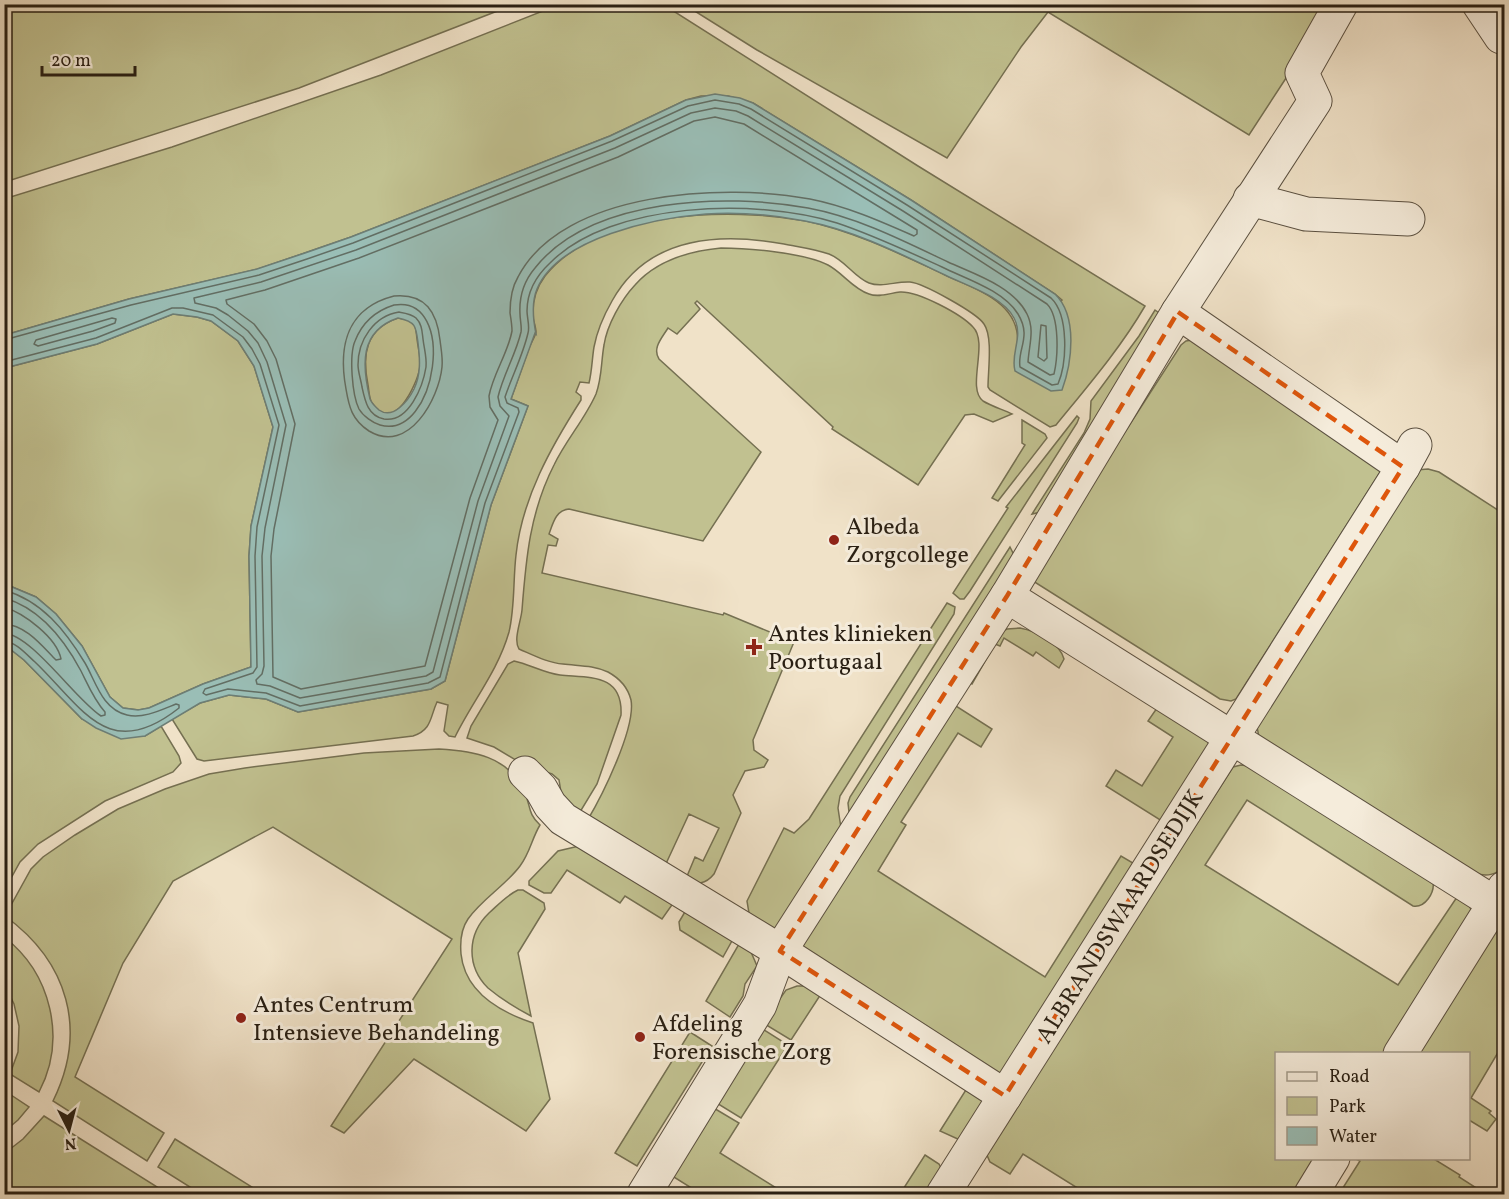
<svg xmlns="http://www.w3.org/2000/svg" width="1509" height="1199" font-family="Vollkorn,serif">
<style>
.green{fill:#c1c190;stroke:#757052;stroke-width:1.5}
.water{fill:#9abeb6;stroke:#6d7e75;stroke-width:1.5;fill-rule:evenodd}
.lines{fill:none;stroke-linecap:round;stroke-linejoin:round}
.shore{stroke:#626e64;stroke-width:1.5}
.minor-casing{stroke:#5b5040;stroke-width:35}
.minor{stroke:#f5ecdb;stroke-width:33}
.marked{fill:none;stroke:#de560c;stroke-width:4.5;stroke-dasharray:12 8;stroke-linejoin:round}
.poi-dot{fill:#8f2418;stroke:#f5ecdb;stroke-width:2}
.labels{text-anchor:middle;stroke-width:6;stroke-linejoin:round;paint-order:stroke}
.poi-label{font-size:24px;fill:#291f13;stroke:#f5ecdb;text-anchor:start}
.street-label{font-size:24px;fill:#291f13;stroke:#f5ecdb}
</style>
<rect width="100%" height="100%" fill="#f0e2c8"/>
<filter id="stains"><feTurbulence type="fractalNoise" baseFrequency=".00333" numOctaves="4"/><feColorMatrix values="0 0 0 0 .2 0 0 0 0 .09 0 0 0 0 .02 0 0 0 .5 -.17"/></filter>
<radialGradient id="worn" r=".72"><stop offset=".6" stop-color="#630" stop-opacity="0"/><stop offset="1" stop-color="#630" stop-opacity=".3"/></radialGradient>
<g class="green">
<polygon points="4,5 5,4 513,5 299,88 5,182"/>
<path d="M558 5H664L918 166 1145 306C1120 349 1087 387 1056 425L1050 427 990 390 988 387C988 370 993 337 984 324 977 313 923 283 910 282 896 281 882 288 869 283 854 277 845 260 829 254 815 249 799 247 784 244 719 232 648 236 612 301 604 315 597 331 594 347 592 359 592 371 589 383L580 382 576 392 581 396V400C551 447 522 498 516 555 513 580 515 607 509 632 498 671 472 702 455 737L449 736 444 731 448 705 437 702C430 717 432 730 413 736L204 761 197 759 172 719 200 703 229 695 266 699 298 712 431 689 445 681 491 505 528 406 511 399C517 382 523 365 529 348 531 343 536 335 536 332 536 328 534 322 533 318 532 303 536 288 545 276 598 210 730 207 806 221 853 231 898 253 941 273 976 290 1024 302 1017 349L1062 300 1055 294 911 200 753 103 728 96H701L686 100 610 136 351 237 258 269 129 299 5 335 4 199 172 147 381 75Z"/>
<polygon points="685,5 1329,5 1290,72 1249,135 1048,12 1021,47 947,158 757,50"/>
<path d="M721 248C748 248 805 253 828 265 843 273 853 289 869 294 879 298 890 293 900 292 918 291 961 314 973 327 989 343 966 388 983 401 991 406 1004 410 1012 414L993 422 974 414 965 415 918 485 832 429 833 427 697 301 695 303 700 309 677 334 668 328C662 338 652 348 659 359L761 452 703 541 569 509C556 510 553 523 549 534L558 539 556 546 548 545 542 573 723 615 724 613 794 642 753 740 754 750 768 760 764 767 745 771 733 795 741 813 714 874C705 885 698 884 685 881L695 857 703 861 719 828 689 814 664 868 587 821C602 796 636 728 631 700 628 688 619 678 608 672 593 665 579 666 563 664 548 663 533 655 519 649 513 640 521 621 522 610 526 558 530 512 554 465 566 440 585 419 596 394 602 378 601 362 604 345 607 325 621 300 635 285 656 261 690 251 721 248Z"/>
<polygon points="1155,310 1166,318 1041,512 1032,514 1084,433 1090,419 1091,401 1139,336"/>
<polygon points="173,314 197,317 211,321 238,341 254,366 273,427 251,526 249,556 251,667 203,684 149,708 139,710 123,708 110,697 82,646 56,614 36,597 5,584 5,368 97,344"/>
<path d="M398 318C402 319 409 319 412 322 417 326 416 333 417 339 418 348 421 358 420 367 417 385 393 436 372 403 369 399 369 390 368 385 362 355 365 329 398 318Z"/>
<polygon points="1192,340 1384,466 1236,699 1231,701 1220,699 1033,581 1032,576 1181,345 1186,341"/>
<polygon points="1077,416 1079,418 1077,423 970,591 964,599 960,599 953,593 1008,508 1006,507"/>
<polygon points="1022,420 1045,434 1047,438 998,501 992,498 1025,445 1022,443"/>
<path d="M1428 469 1439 472 1504 514V866C1497 875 1486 877 1475 873L1259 737 1257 727 1416 470Z"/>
<polygon points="1010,547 1014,555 851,811 849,812 848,803 850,797"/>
<polygon points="947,603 955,607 954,614 840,796 838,808 841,828 778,929 771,930 749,913 747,901 784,828 794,833 809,819"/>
<path d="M1020 628C1036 631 1060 643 1064 659L1059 668 1036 652 1033 656 1004 638 1000 646 995 644 972 684 964 680 999 633 1007 629Z"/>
<polygon points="5,645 24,660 82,719 145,736 161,726 179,756 181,763 173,772 105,801 38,844 20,862 5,889"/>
<path d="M514 661C529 664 544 673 560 675 589 678 623 673 621 715L597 784 580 812H573L561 792 559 780 552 774 524 765 494 747 467 738 471 726 508 664Z"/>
<polygon points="952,706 956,706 992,729 981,747 958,733 901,822 906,825 878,871 1045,977 1121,856 1138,866 1001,1075 801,948"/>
<polygon points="1157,708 1207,740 1209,743 1165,823 1106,786 1116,770 1142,786 1173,737 1148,721"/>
<path d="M439 749C473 751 508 756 524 791 531 805 527 813 540 825 532 838 530 853 520 866 505 886 482 899 468 919 461 929 460 942 461 954 465 992 500 1012 533 1023L550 1099 526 1131 414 1059 344 1133 331 1126 452 939 273 827 173 881 123 963 75 1077 164 1133 147 1161 53 1101C88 1030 68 962 5 916L31 869 43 857 75 835 118 809 165 789 209 774 245 768 364 753Z"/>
<path d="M1241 765 1249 766 1433 881C1435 893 1425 908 1413 906L1247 800 1205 865 1398 985 1455 900 1457 898 1470 907 1471 910 1387 1053 1276 1054V1158L1321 1159 1298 1194H1087L1023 1154 1010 1174 990 1162 986 1153 1233 767Z"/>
<polygon points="579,846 674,902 662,919 625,896 620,903 567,870 551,893 544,893 529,885 529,881 558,851"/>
<path d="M518 890H523L544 903 545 909 518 953 531 1016C516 1008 501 999 488 988 466 966 467 934 489 913 498 905 507 895 518 890Z"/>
<polygon points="686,910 733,939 723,957 680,930 679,922"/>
<polygon points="1504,927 1504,1045 1503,1044 1471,1098 1491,1111 1489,1113 1496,1119 1487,1131 1469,1120 1468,1054 1413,1054 1496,928"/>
<path d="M4 937C51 973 67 1039 39 1092L10 1074 18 1052 19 1026 14 1004 5 985Z"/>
<polygon points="739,944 751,952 757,966 745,984 743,996 730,1017 706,1001"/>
<polygon points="797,986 806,986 821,994 791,1040 763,1023 786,990"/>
<polygon points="761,1028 788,1045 741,1118 715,1102"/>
<polygon points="690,1032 712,1046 637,1166 615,1153"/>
<polygon points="969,1085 985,1097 960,1140 940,1131"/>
<polygon points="5,1091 29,1107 18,1120 5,1131"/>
<polygon points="712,1107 739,1123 720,1153 786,1194 701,1194 669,1174"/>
<polygon points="44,1116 162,1190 5,1194 5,1153 23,1139"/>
<polygon points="175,1139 263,1194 201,1194 158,1167"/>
<polygon points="925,1155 939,1164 942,1170 931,1194 900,1194"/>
<polygon points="1356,1159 1434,1159 1460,1175 1459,1177 1484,1193 1485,1191 1491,1194 1339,1194 1360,1161"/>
</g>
<path class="water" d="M715 94 740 98 753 103 911 200 1055 294C1078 316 1072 363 1062 390L1051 391 1015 371C1010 353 1024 337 1014 318 1002 296 967 286 945 275 901 254 854 230 805 221 774 215 738 212 706 214 656 218 559 237 537 289 531 303 533 319 536 334L535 333 511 399 528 406 491 505 445 681 431 689 298 712 266 699 229 695 200 703 145 736 121 739 96 728 82 719 24 660 5 645V584L36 597 56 614 82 646 110 697 123 708 138 710 149 708 203 684 251 667 249 556 251 526 273 427 254 366 238 341 211 321 197 317 173 314 97 344 5 368V335L129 299 257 269 305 253 351 237 610 136 686 100ZM398 318C416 322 416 326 418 343 420 359 421 374 414 389 408 401 393 420 379 410 375 406 372 404 370 399 362 366 359 331 398 318Z"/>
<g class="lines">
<g class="shore">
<path d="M715 108 736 111 748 116 903 211 1047 304C1060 317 1058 357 1054 374L1050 375 1028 362C1029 345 1035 330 1027 314 1013 286 974 274 948 262 904 241 857 217 808 208 727 193 591 197 535 268 524 281 519 297 520 314 520 320 522 327 521 332 516 354 503 375 498 397L500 406 509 416 478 501 433 672 426 676 300 698 270 686 257 684 256 680 262 674 264 666 262 556 265 528 286 425 267 362 258 343 248 331 228 315 216 308 195 303 194 298 261 282 356 250 615 148 691 113Z"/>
<path d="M715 117 744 124 899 219 917 230V234L914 236C880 221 846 206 810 199 726 183 563 190 518 277 512 287 510 302 510 313 511 319 512 326 512 331 508 353 493 374 489 396L490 407 498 420 470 498 425 666 301 689 273 677 271 556 274 529 295 424 276 359 267 341 254 324 227 304 226 300 265 290 359 258 618 157 694 121Z"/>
<path d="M394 296C426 293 437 313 440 340 441 349 443 358 442 367 439 398 409 455 369 431 352 420 349 407 346 389 338 346 347 308 394 296Z"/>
<path d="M394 305C458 294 437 441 380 425 373 423 363 416 359 409 352 395 349 355 355 341 362 323 375 311 394 305Z"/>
<path d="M399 312C405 313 412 314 416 318 422 324 422 331 423 339 424 348 427 358 426 367 423 386 409 423 384 419 368 416 365 401 362 387 361 380 358 372 358 365 358 340 374 316 399 312Z"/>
<polygon points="112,318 116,319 115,323 93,331 38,346 34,344 36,340"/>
<polygon points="1041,325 1046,326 1047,358 1044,361 1038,357"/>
<path d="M4 340 131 305 259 275 307 259 353 243 612 141 688 106 715 100 739 104 751 109 907 205 1051 298C1069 315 1067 363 1058 384L1052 385 1020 367C1017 349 1032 337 1018 314 1003 290 966 279 942 267 907 251 873 235 837 223 758 198 611 201 550 263 536 276 527 291 527 311 527 318 530 326 528 333 523 355 512 376 505 397L507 403 518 408 519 412 485 503 440 677 428 683 300 706 266 693 228 689 206 695 203 693 205 689 253 673 257 667 255 556 257 527 279 425 260 364 252 349 243 337 213 315 183 308H172L96 338 4 362"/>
<path d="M4 590C42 601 65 630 85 663 96 682 102 709 127 715 143 719 161 710 176 704L179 705V708C108 764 83 708 35 662 26 654 16 642 4 641"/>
<path d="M4 598C40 608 64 639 81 671 88 685 94 700 105 712V715L101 716C75 699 32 635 4 633"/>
<path d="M4 607C24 613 57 638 61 659L56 660C42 646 26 625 4 624"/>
</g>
<defs>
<g id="minor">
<polyline points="1479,4 1501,37"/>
<polyline points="1250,199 1306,214 1408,219"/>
<polyline points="1178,312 1403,467 1415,445"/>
<polyline points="1007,596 1504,909"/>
<polyline points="525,773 541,789 550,805 563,819 780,951 1005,1096"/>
<polyline points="1400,1054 1504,888"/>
<polyline points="644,1194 760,1005 780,951 1007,596 1178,312 1315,101 1302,73 1341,4"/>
<polyline points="943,1194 1403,467"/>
<polyline points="1311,1194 1333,1158"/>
</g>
</defs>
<use href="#minor" class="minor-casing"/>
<use href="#minor" class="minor"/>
</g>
<path class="marked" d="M1178 312 1403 467 1005 1096 780 951 1007 596Z"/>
<g class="poi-dot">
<circle cx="834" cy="540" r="6"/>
<path d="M751 638h6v6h6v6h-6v6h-6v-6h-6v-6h6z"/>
<circle cx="241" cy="1018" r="6"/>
<circle cx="640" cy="1037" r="6"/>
</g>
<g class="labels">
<g class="poi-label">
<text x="846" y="534">Albeda<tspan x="846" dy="28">Zorgcollege</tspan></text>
<text x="768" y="641">Antes klinieken<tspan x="768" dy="28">Poortugaal</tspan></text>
<text x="253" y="1012">Antes Centrum<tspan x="253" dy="28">Intensieve Behandeling</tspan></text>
<text x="652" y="1031">Afdeling<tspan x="652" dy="28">Forensische Zorg</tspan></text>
</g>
<g class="street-label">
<text transform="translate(1119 916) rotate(-58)" y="8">ALBRANDSWAARDSEDIJK</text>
</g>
</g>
<rect width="1509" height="1199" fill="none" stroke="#f0e2c8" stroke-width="24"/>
<rect x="6" y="6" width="1497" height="1187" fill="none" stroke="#291f13" stroke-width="3"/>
<rect x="12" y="12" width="1485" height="1175" fill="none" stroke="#291f13" stroke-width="1.5"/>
<rect x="1275" y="1052" width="195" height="108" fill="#f5ecdb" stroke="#a39a8b" stroke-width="1.5"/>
<rect x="1287" y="1072" width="30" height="9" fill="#f5ecdb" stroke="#a39a8b" stroke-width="1.5"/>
<text x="1329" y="1082" font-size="18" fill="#291f13">Road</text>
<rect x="1287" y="1097" width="30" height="18" fill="#c1c190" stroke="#a39a8b" stroke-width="1.5"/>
<text x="1329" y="1112" font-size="18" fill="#291f13">Park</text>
<rect x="1287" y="1127" width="30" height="18" fill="#9abeb6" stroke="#a39a8b" stroke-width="1.5"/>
<text x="1329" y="1142" font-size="18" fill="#291f13">Water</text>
<g transform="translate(69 1130) rotate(174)" stroke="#f5ecdb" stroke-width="4.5" paint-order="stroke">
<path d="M0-4.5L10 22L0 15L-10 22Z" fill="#291f13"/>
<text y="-9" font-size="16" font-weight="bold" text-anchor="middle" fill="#291f13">N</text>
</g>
<path d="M42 66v9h93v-9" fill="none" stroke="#291f13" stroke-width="3"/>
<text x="51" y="66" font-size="18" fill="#291f13" stroke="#f5ecdb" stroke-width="4.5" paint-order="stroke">20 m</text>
<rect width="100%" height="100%" filter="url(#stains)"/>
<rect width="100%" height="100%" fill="url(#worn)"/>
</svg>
